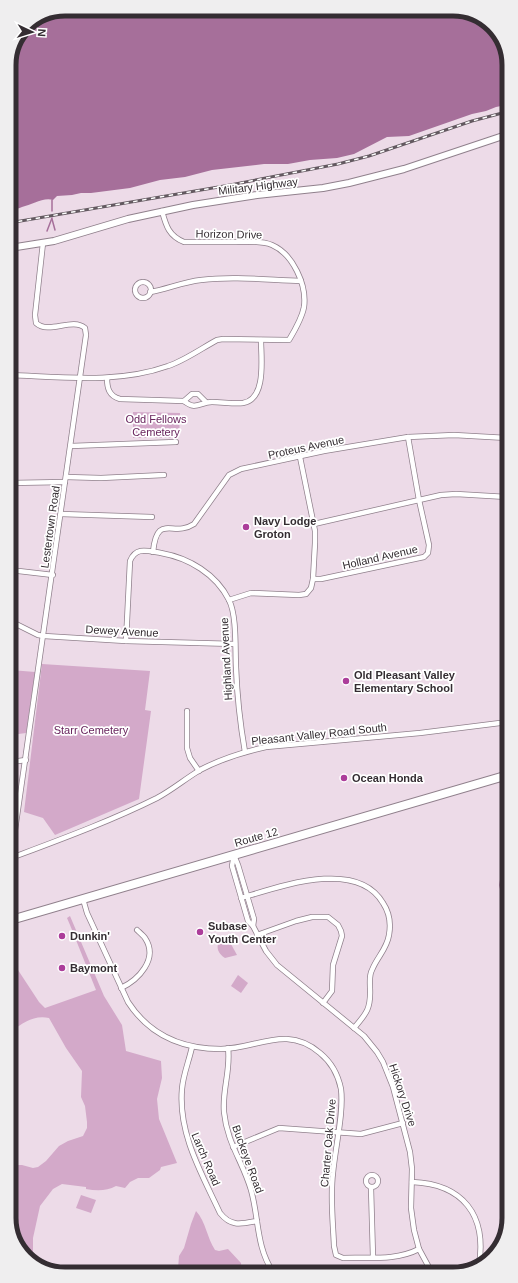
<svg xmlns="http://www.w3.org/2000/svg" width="518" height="1283" font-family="Helvetica,sans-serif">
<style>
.green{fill:#d3a9c9}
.water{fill:#a66f9a}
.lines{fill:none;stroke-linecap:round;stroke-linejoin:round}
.stream{stroke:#a66f9a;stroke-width:1.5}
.street-casing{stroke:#90808c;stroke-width:6}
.secondary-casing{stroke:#90808c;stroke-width:8}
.highway-casing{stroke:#90808c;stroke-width:10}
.street{stroke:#fff;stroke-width:4.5}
.secondary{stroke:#fff;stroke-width:6}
.highway{stroke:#fff;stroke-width:8}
.rail-casing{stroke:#635960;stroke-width:3}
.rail{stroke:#fff;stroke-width:1.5;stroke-dasharray:4.5;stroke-linecap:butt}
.poi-dot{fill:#ac3d9a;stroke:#fff;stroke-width:1.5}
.labels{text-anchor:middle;stroke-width:3.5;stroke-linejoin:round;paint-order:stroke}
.street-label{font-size:11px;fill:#342d32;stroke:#fff}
.park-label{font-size:11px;fill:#68245d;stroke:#fff}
.poi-label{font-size:11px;font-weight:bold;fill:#342d32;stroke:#fff;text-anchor:start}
.rim{fill:none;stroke:#342d32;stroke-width:5}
</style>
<rect width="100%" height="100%" fill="#eddbe8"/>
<g class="green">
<polygon points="133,412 180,413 179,438 133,438"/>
<polygon points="42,664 150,671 145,710 151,711 139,799 55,835 43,818 24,812"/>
<polygon points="11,670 35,672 26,733 11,735"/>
<path d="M70 916 104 996 122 1025 126 1051 161 1061 162 1078 157 1099 159 1119 177 1163 161 1167 160 1170 149 1178H138L130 1182 125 1188 116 1186C107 1191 97 1191 86 1189V1187L62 1184 53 1189 40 1206 33 1238V1263L31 1262 12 1236V1165H22L33 1168 38 1167 46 1161 59 1146 68 1141 83 1136 87 1128V1122L85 1106 81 1097 82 1071 66 1048 49 1018C33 1015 24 1023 11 1031V957L14 958 18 970 39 1002 45 1008 96 990 70 925 67 918Z"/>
<path d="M226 935 237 955 225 958C214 951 216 941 226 935Z"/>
<polygon points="238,975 248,983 241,993 231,986"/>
<polygon points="81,1195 96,1200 91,1213 76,1208"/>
<path d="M196 1211C206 1222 207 1238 215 1250L219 1251 228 1249 241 1263 242 1273H174L178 1269 179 1256 184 1248 191 1224Z"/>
</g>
<path class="water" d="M65 9H457L487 21 506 47V105L496 107 486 111 472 114 409 136 387 137 354 154 337 158 310 160 288 164H264L212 170 185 177 160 180 130 188 91 193H81L72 195 57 196 53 200C43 197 32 205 22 207 18 209 14 209 9 210V61L25 25Z"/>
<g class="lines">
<g class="stream">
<polyline points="52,200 52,211"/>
<polyline points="52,219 55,230"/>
<polyline points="47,231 52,218"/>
<polyline points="508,841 501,844 503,864 500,885 504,906 508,911"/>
</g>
<defs>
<g id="street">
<path d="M43 243 35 315 36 323C49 335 72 317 85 328L86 335 11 858C59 840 111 821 157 798 172 790 185 779 200 770 221 759 243 752 266 747L420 733 508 722"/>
<circle cx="143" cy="290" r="8"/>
<path d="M150 292C167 289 183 282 201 280 234 276 268 280 301 281"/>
<path d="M10 375C62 377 118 384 168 366 184 361 202 348 217 340L223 339 289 340C295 330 302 318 304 307 307 285 293 254 272 245 260 240 245 242 233 242 216 242 200 242 184 242 169 236 166 226 162 211"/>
<path d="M107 378C107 388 109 396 120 399L184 401C196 411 200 402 212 402 222 402 234 404 243 403 267 399 261 357 261 340"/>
<polyline points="184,401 192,394 198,394 206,402"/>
<polyline points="71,446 176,442"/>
<polyline points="66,477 101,478 164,475"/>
<polyline points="10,483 65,482"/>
<polyline points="61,514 152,517"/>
<polyline points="314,524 441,495 456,494 507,497"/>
<path d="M153 552C157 512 173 538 194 524L229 475 241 469 324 451 408 437 454 435 507 438"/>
<polyline points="10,570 53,575"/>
<polyline points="313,579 321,579 424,557 428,553 429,545 419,500 408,437"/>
<polyline points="229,600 251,593 299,595 306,594 311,588 313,579 315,543 315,531 300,457"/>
<polyline points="10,621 38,635 44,636 126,641 235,644"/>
<path d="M126 641 130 561C136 546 148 551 161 553 189 558 216 574 229 600 237 616 235 648 236 667 237 695 240 723 245 752"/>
<polyline points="187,711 187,748 190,758 199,771"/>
<polyline points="11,762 26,760"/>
<polyline points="234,855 232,866 248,921 253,926 266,951 277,965 364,1036 377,1052 383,1062 393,1087 410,1152 412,1169 411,1208 414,1230 419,1249 431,1271"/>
<polyline points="234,855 238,865 254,919 253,926"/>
<path d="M241 898C279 887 357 858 383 903 389 912 391 924 389 935 387 949 377 957 372 970 369 975 370 982 370 988 371 1008 367 1013 354 1028"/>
<path d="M83 899 87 913 128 1002C150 1036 182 1049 221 1049 257 1049 286 1024 320 1053 331 1062 338 1074 341 1089 344 1112 335 1149 333 1173 330 1197 333 1222 334 1246L336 1255 343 1258C368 1257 396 1261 419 1249"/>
<polyline points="257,935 296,921 312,917 328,917 338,925 341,931 342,936 333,965 332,991 323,1003"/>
<path d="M121 988C138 980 159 959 145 938 143 935 139 932 137 930"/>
<path d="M192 1047C189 1061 183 1075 182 1089 178 1134 202 1174 220 1213 231 1227 241 1224 257 1221"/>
<path d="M228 1048C231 1070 222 1090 224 1112 227 1143 243 1162 251 1190 259 1218 256 1247 273 1272"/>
<polyline points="233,1147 279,1128 361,1134 403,1123"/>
<circle cx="372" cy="1181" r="6"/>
<path d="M412 1182C463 1184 487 1215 479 1265"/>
<polyline points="371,1188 373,1257"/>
</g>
<polyline id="secondary" points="10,248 54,241 128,219 193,205 257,195 323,188 349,183 404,169 506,135"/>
<polyline id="highway" points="11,920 508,775"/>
</defs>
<use href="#street" class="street-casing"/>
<use href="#secondary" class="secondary-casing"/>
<use href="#highway" class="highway-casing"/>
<use href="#street" class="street"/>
<use href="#secondary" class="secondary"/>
<use href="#highway" class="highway"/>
<defs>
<polyline id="rail" points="9,223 230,185 338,164 369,156 472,121 506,112"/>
</defs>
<use href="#rail" class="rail-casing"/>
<use href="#rail" class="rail"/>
</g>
<g class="poi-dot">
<circle cx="246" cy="527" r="4"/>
<circle cx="346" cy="681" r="4"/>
<circle cx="344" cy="778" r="4"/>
<circle cx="200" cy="932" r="4"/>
<circle cx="62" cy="936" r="4"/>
<circle cx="62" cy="968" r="4"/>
</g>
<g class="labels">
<g class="street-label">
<text transform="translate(258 186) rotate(-7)" y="4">Military Highway</text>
<text transform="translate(229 234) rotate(1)" y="4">Horizon Drive</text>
<text transform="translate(306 447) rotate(-12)" y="4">Proteus Avenue</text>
<text transform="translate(50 527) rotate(-82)" y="4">Lestertown Road</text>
<text transform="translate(380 557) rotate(-13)" y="4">Holland Avenue</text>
<text transform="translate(122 631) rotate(3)" y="4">Dewey Avenue</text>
<text transform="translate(226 659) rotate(-93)" y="4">Highland Avenue</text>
<text transform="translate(319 734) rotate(-6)" y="4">Pleasant Valley Road South</text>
<text transform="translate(256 837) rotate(-16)" y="4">Route 12</text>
<text transform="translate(403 1095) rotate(72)" y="4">Hickory Drive</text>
<text transform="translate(328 1143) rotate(-85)" y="4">Charter Oak Drive</text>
<text transform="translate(206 1159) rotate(67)" y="4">Larch Road</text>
<text transform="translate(248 1159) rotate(70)" y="4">Buckeye Road</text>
</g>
<g class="park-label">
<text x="156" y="423">Odd Fellows<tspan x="156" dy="13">Cemetery</tspan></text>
<text x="91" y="734">Starr Cemetery</text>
</g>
<g class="poi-label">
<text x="254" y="525">Navy Lodge<tspan x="254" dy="13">Groton</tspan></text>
<text x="354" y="679">Old Pleasant Valley<tspan x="354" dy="13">Elementary School</tspan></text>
<text x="352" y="782">Ocean Honda</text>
<text x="208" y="930">Subase<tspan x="208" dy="13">Youth Center</tspan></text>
<text x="70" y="940">Dunkin'</text>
<text x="70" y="972">Baymont</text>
</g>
</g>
<path d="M0 0H518V1283H0ZM65 16H453A49 49 0 0 1 502 65V1218A49 49 0 0 1 453 1267H65A49 49 0 0 1 16 1218V65A49 49 0 0 1 65 16Z" fill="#efeeef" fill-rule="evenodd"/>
<path class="rim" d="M65 16H453A49 49 0 0 1 502 65V1218A49 49 0 0 1 453 1267H65A49 49 0 0 1 16 1218V65A49 49 0 0 1 65 16Z"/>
<g transform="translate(32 32) rotate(94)" stroke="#ffffff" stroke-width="3" paint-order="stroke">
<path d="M0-3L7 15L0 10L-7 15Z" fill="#342d32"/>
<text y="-6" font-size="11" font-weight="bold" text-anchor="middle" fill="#342d32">N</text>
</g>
</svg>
